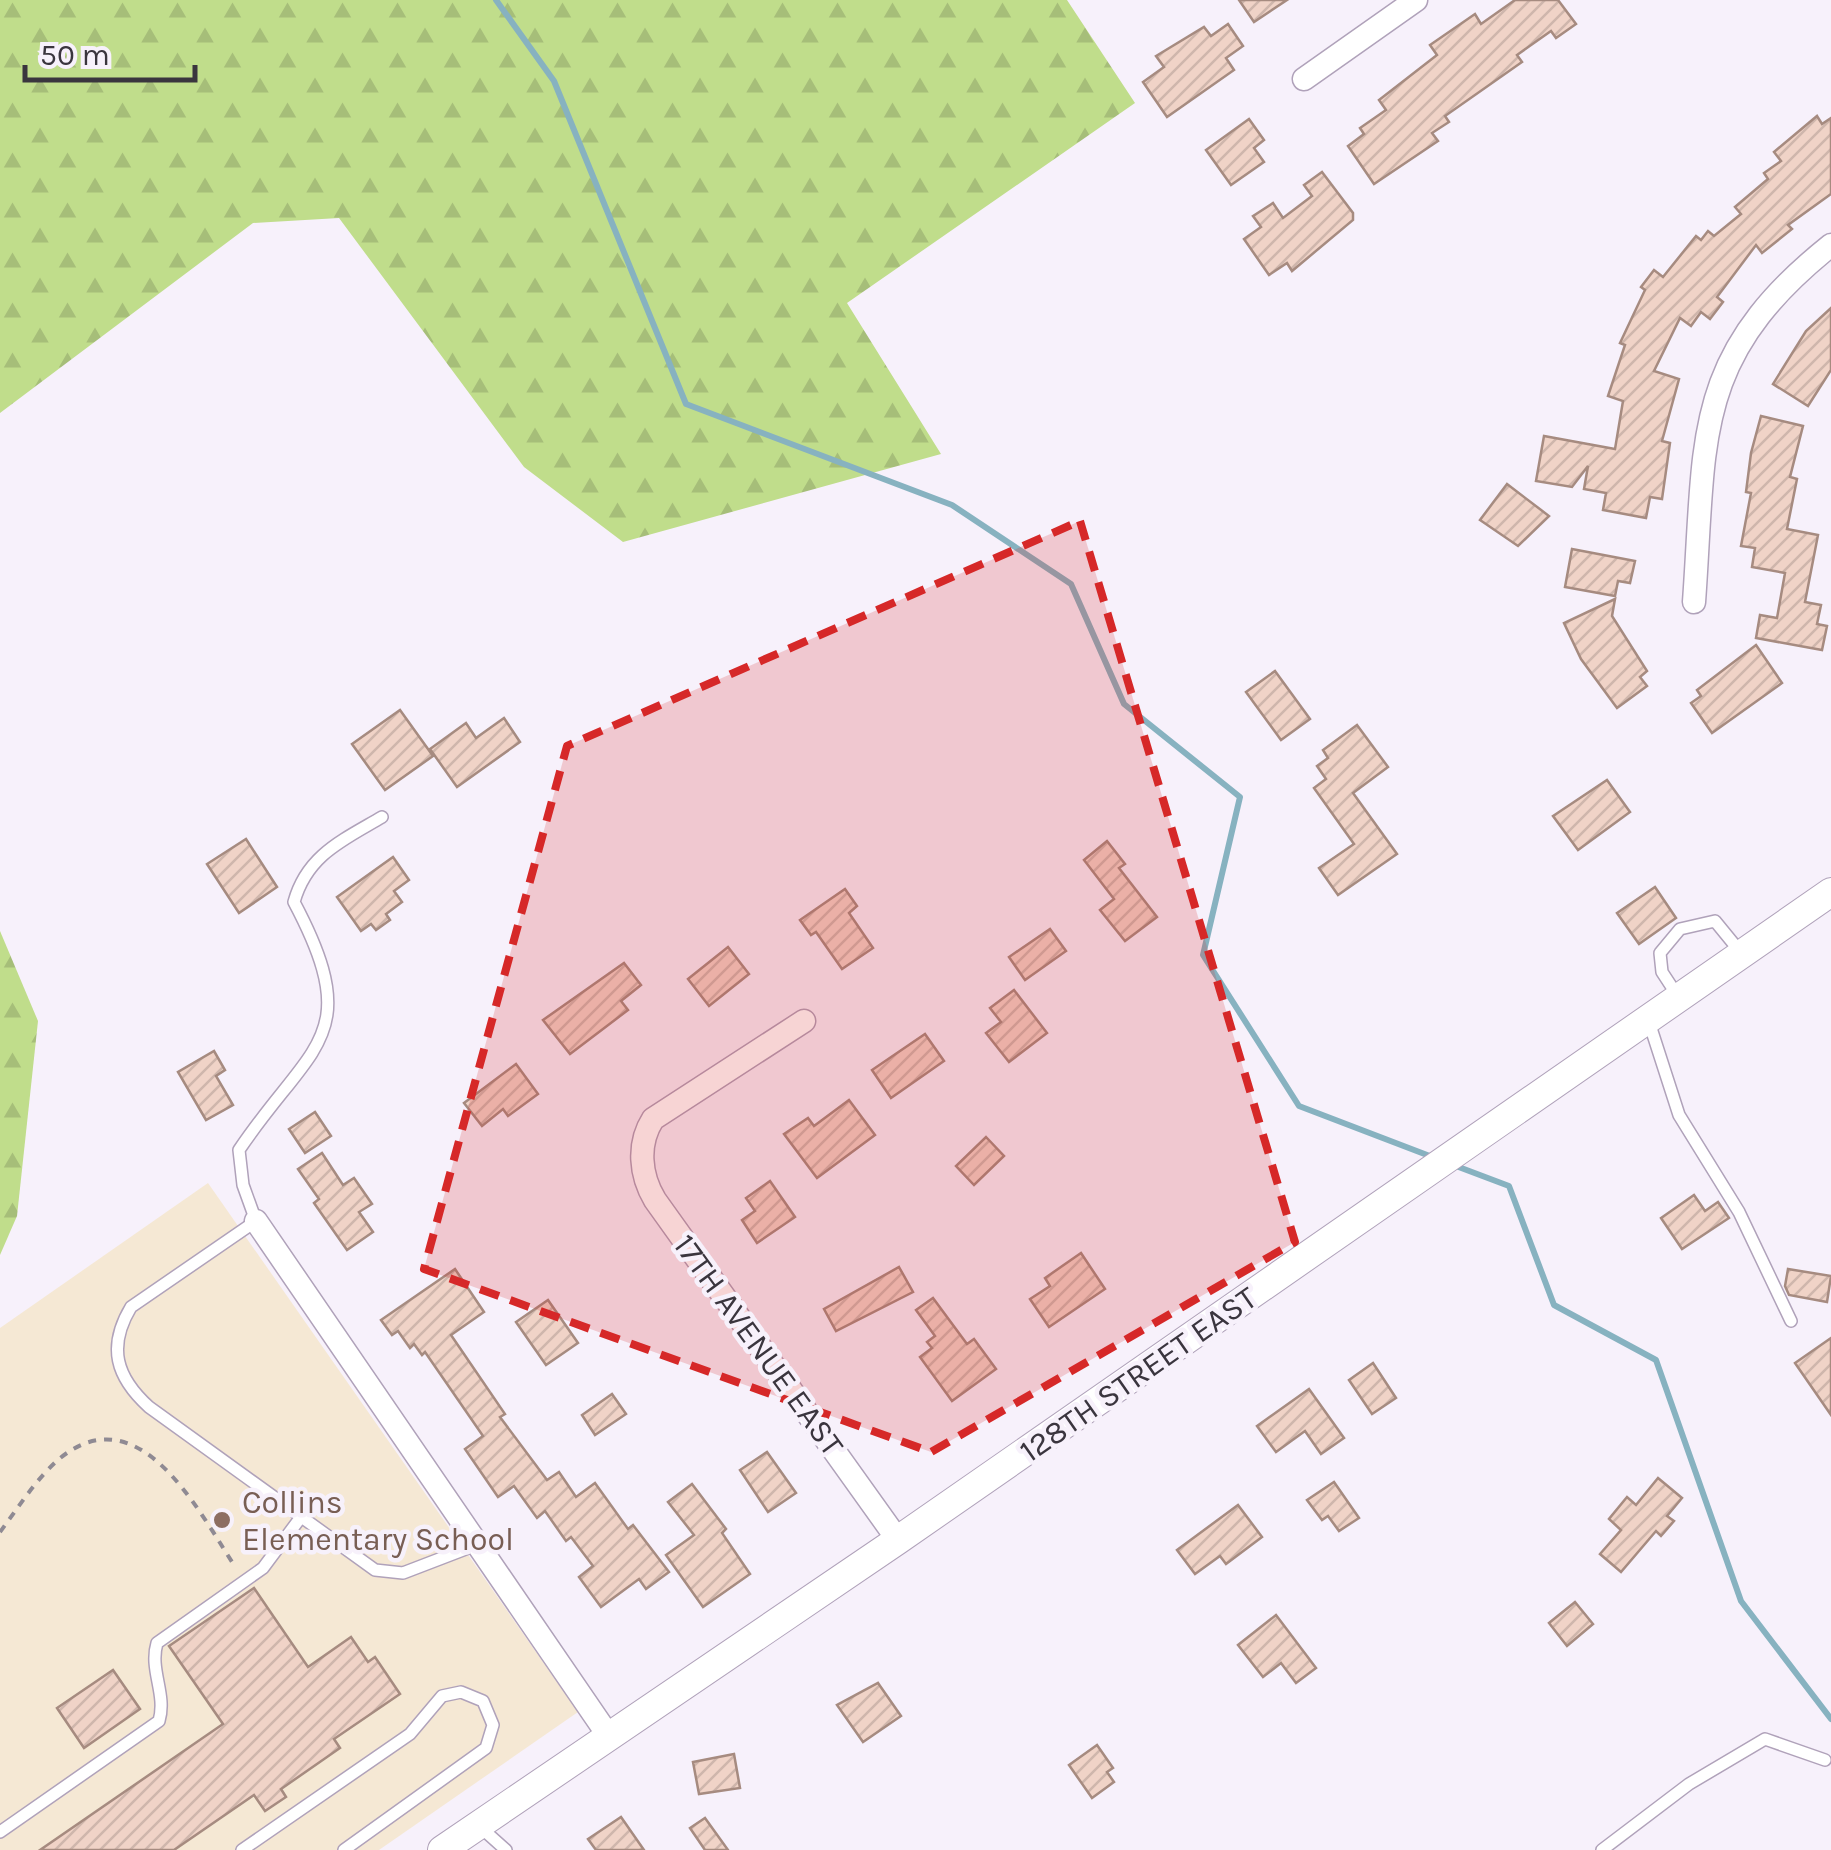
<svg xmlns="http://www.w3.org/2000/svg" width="1831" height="1850" font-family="Karla,sans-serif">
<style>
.education{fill:#f5e8d4}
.forest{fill:url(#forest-firs)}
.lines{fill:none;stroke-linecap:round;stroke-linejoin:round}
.stream{stroke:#87b2c0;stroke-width:6}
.building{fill:url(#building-hatch);stroke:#a68b80;stroke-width:2.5}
.service-casing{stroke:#b0a2ba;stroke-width:14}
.minor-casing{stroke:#b0a2ba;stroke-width:25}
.tertiary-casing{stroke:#b0a2ba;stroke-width:30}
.path{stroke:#8f8a93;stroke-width:4;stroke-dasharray:8 8;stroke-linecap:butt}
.service{stroke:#fff;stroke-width:11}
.minor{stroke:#fff;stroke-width:22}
.tertiary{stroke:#fff;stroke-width:28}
.marked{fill:#d62828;fill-opacity:0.2;stroke:#d62828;stroke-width:8;stroke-dasharray:20 12;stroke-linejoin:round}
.education-dot{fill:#8d6e63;stroke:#f7f1fb;stroke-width:4}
.labels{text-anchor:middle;stroke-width:9;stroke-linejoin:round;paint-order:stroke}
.street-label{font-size:32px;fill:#3a353e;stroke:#f7f1fb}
.education-label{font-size:32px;fill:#785e54;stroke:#f7f1fb;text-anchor:start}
</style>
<defs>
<pattern id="forest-firs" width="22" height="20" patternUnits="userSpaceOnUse" patternTransform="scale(2.5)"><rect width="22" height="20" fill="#c0dd8b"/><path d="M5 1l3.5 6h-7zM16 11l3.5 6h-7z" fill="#a6be79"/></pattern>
<pattern id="building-hatch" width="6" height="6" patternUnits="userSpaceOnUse" patternTransform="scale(2.5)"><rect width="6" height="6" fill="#f0d3c7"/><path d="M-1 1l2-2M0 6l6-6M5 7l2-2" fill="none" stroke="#cfb6ac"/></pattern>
</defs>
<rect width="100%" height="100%" fill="#f7f1fb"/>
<polygon class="education" points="208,1183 578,1712 379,1850 0,1850 0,1328"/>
<g class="forest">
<polygon points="0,0 1067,0 1135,103 847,303 941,454 623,542 524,467 339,218 253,223 0,413"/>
<polygon points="0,931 38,1021 17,1216 0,1255"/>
</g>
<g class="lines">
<g class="stream">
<polyline points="496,0 554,81 686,404 952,505 1071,584 1124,704 1240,797 1203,955 1299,1106 1435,1158"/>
<polyline points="1456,1166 1509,1186 1554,1305 1656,1360 1741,1601 1831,1719"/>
</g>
</g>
<g class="building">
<polygon points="1239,0 1287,0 1254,22"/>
<polygon points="1515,0 1558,0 1576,24 1556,38 1551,31 1517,55 1522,62 1445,116 1449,122 1432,133 1438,141 1374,184 1348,146 1364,134 1360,128 1386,110 1379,100 1437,55 1430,45 1475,14 1481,24"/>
<polygon points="1228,24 1243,46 1226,58 1234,70 1167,117 1143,82 1164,67 1156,56 1204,27 1211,36"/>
<polygon points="1817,116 1822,124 1831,118 1831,194 1788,225 1792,229 1762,253 1756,245 1717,297 1723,302 1710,319 1701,312 1691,326 1680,318 1654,371 1679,379 1662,441 1670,443 1662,499 1650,497 1646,518 1603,510 1606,493 1584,489 1588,466 1572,487 1536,481 1544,436 1615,449 1623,401 1608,396 1625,345 1620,343 1645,290 1641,287 1654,270 1663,277 1696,236 1701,240 1708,231 1714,236 1741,214 1735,207 1768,179 1764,173 1781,161 1774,152"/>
<polygon points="1249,119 1264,140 1254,148 1264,162 1231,185 1206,150"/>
<polygon points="1322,172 1353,213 1353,220 1292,271 1287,263 1269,275 1244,239 1261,227 1253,216 1273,203 1283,218 1312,196 1304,185"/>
<polygon points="1831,308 1831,370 1808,406 1773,384 1806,331"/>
<polygon points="1761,416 1803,426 1790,477 1797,479 1787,529 1818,535 1805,602 1821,605 1817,624 1827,626 1822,650 1756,638 1760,615 1777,618 1785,573 1752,567 1755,548 1741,546 1751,493 1746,492 1751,453"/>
<polygon points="1507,484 1549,516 1518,546 1480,520"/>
<polygon points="1572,549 1635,561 1630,583 1618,581 1615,596 1565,587"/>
<polygon points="1615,599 1612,616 1647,671 1640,677 1647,686 1617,708 1581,659 1564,623"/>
<polygon points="1756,645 1782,683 1712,733 1691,703 1701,696 1697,690"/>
<polygon points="1275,671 1310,719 1281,740 1246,692"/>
<polygon points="400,710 433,756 385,790 352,744"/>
<polygon points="504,718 520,742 457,787 430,749 466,723 476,738"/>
<polygon points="1357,725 1388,767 1353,793 1397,854 1338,895 1319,868 1354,844 1314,788 1326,779 1317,766 1328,758 1323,750"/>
<polygon points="1607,780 1630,812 1578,850 1553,816"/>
<polygon points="246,839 277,887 239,913 207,864"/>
<polygon points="1107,841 1125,864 1119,868 1157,917 1125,941 1100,910 1114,899 1084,860"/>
<polygon points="393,857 409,880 394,891 402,902 386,914 390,920 376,930 371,924 361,931 337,897"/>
<polygon points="1655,887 1676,918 1639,944 1617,913"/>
<polygon points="845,889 857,906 849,913 873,948 842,969 816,932 811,935 800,920"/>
<polygon points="1050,929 1066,951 1025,980 1009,957"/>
<polygon points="728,947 749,974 709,1006 688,979"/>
<polygon points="624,963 641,985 621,1001 628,1010 570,1054 543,1020"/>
<polygon points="1014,990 1047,1033 1009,1062 986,1033 1001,1022 990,1008"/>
<polygon points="925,1034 944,1061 891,1098 872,1070"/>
<polygon points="214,1051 225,1070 216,1076 233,1105 206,1120 178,1072"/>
<polygon points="516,1064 538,1094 508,1116 503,1109 482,1126 464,1103"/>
<polygon points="849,1100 875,1135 817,1178 784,1134 808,1118 814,1126"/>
<polygon points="315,1112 331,1136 305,1153 289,1129"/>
<polygon points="986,1137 1004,1156 974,1185 956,1166"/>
<polygon points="322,1153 343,1185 354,1178 372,1204 359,1212 373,1232 347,1250 314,1203 319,1199 298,1169"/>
<polygon points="770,1181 795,1217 757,1243 742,1220 755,1211 746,1198"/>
<polygon points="1694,1195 1705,1211 1718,1202 1729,1218 1682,1249 1661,1218"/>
<polygon points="1081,1253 1105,1289 1049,1327 1030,1299 1050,1286 1045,1278"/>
<polygon points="899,1267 913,1292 836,1331 824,1309"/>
<polygon points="455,1269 484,1312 451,1335 505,1414 500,1417 547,1480 559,1472 576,1497 595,1483 628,1529 633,1525 669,1572 646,1589 639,1579 601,1607 579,1577 593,1566 571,1537 566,1541 545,1511 537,1518 514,1486 498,1497 465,1449 483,1436 425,1352 422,1355 414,1344 410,1348 398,1331 392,1335 381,1320"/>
<polygon points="1788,1269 1831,1276 1827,1302 1789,1295 1785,1286"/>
<polygon points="933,1298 967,1344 974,1339 996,1369 952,1401 920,1357 932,1348 927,1342 935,1336 916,1310"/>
<polygon points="548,1300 578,1343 546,1365 516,1322"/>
<polygon points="1831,1338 1831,1415 1795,1363"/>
<polygon points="1373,1363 1396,1398 1372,1414 1349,1380"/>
<polygon points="1309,1389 1344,1438 1321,1454 1305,1431 1276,1452 1257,1426"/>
<polygon points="612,1394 626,1414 595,1435 582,1415"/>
<polygon points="767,1452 796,1493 768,1512 740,1470"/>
<polygon points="1658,1478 1682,1498 1667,1516 1674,1521 1661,1536 1656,1531 1621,1572 1600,1554 1621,1530 1609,1519 1627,1497 1636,1505"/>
<polygon points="1334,1482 1359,1518 1339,1531 1328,1516 1322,1520 1307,1500"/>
<polygon points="692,1484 726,1529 722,1533 750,1574 703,1607 666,1555 694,1535 668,1502"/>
<polygon points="1238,1505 1262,1537 1226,1564 1220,1556 1195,1574 1177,1550"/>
<polygon points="254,1588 308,1667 351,1637 368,1662 375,1657 400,1694 334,1739 340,1748 281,1789 286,1797 265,1811 254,1795 174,1850 40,1850 223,1724 169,1646"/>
<polygon points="1575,1602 1593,1624 1567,1646 1549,1623"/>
<polygon points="1276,1615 1316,1668 1296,1683 1281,1663 1263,1677 1238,1645"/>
<polygon points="113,1670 140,1709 84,1748 57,1708"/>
<polygon points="878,1683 901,1716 863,1742 837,1705"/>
<polygon points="1097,1745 1113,1768 1107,1772 1114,1782 1092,1798 1069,1765"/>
<polygon points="734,1754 740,1788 699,1794 693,1762"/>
<polygon points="621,1817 644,1850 596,1850 588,1839"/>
<polygon points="705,1818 728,1850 705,1850 690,1828"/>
</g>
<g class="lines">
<defs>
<g id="service">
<path d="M382 817C343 840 307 855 294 902 366 1038 311 1043 239 1150L243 1185 256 1221 131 1307C107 1347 116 1377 149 1407L375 1570 403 1573 476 1545"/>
<polyline points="1679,998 1662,972 1660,953 1680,929 1715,921 1742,954"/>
<polyline points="1648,1019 1679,1115 1739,1212 1791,1321"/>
<polyline points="478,1825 506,1850"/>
<path d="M0 1832 159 1721C167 1694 149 1670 157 1643L263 1568 301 1517"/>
<polyline points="242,1850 410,1734 442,1696 461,1692 483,1701 493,1725 486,1748 344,1850"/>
<polyline points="1602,1850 1689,1784 1765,1739 1825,1760"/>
</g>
<g id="minor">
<polyline points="1304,79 1416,0"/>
<path d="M1694 602C1706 437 1691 357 1831 245"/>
<path d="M804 1021 653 1119C637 1144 640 1175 655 1200L898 1540"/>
<polyline points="256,1221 608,1735"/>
</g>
<polyline id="tertiary" points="442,1850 898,1540 1831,892"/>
</defs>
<use href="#service" class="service-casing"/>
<use href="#minor" class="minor-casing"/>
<use href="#tertiary" class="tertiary-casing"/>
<path class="path" d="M0 1532C18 1508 36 1479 59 1459 140 1392 200 1514 236 1568"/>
<use href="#service" class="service"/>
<use href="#minor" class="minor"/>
<use href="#tertiary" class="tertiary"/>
</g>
<path class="marked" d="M1080 521 1295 1242 931 1452 424 1269 567 746Z"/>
<circle class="education-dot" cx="222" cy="1520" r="10"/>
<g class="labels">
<g class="street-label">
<text transform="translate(759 1345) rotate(54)" y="11">17TH AVENUE EAST</text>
<text transform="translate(1138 1374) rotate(-35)" y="11">128TH STREET EAST</text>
</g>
<g class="education-label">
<text x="242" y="1513">Collins<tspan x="242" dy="37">Elementary School</tspan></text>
</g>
</g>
<path d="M25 65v15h170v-15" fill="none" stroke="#3a353e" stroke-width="5"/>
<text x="40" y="65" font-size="30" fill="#3a353e" stroke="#f7f1fb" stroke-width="8" paint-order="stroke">50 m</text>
</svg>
